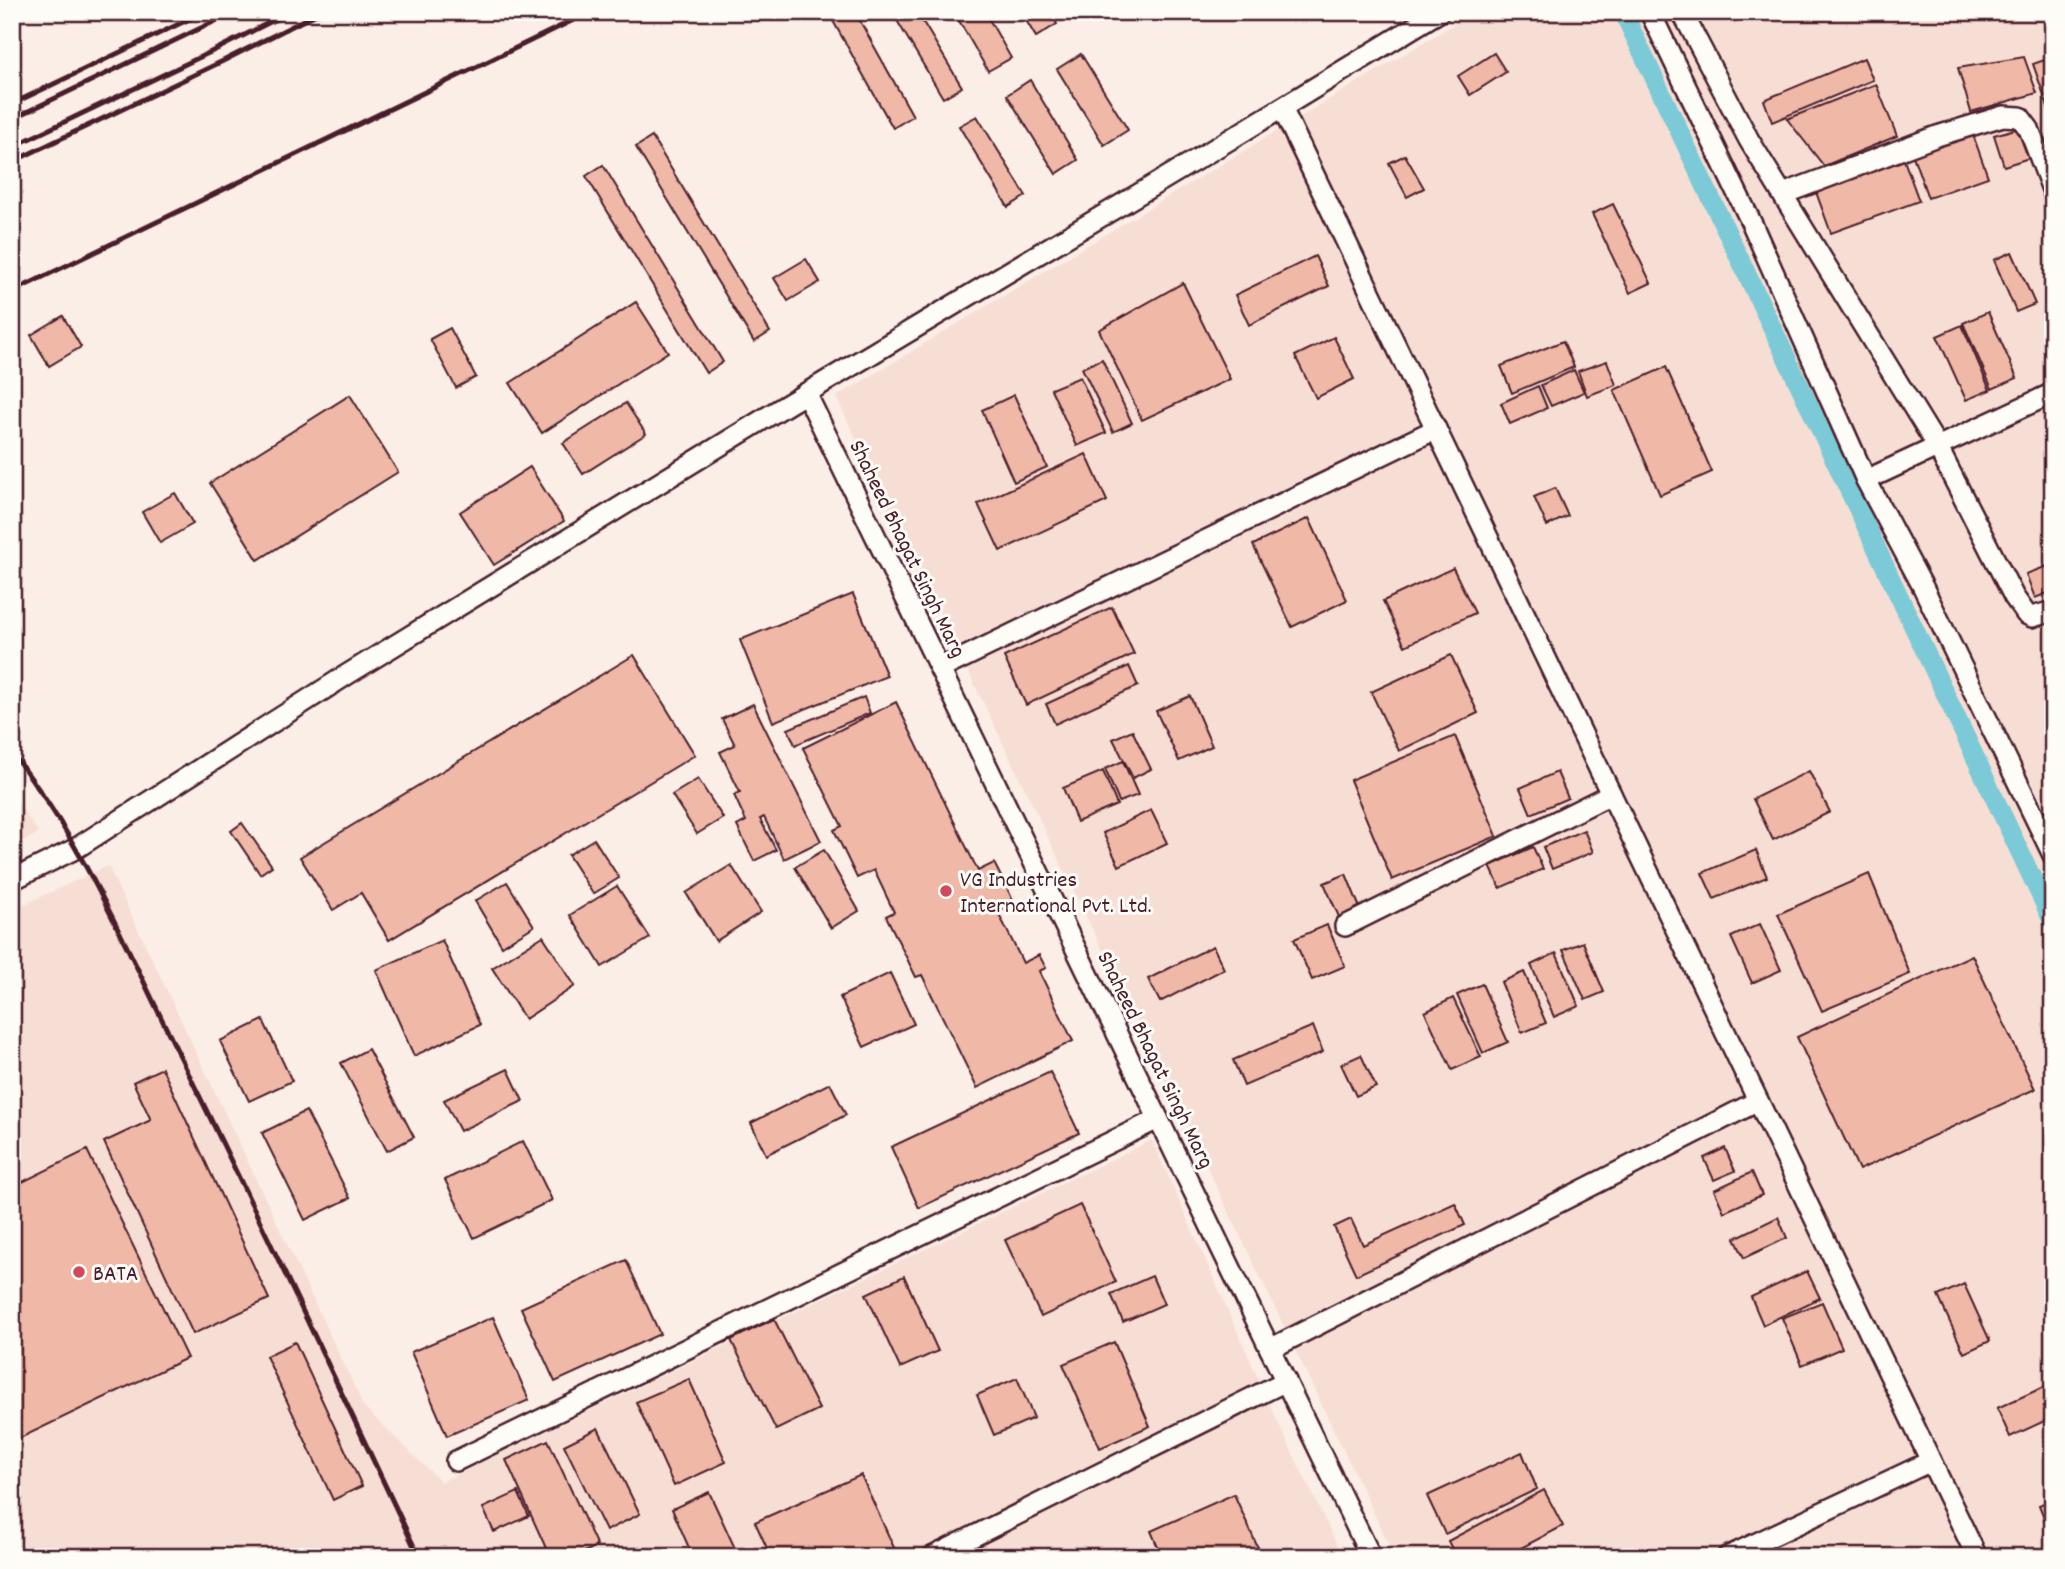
<svg xmlns="http://www.w3.org/2000/svg" width="2065" height="1569" font-family="Dekko,sans-serif">
<style>
.built{fill:#f7ded4}
.lines{fill:none;stroke-linecap:round;stroke-linejoin:round}
.canal{stroke:#7bcad7;stroke-width:19}
.building{fill:#f0b8a7;stroke:#4a1f2b;stroke-width:2}
.minor-casing{stroke:#4a1f2b;stroke-width:24}
.minor{stroke:#fdfcf7;stroke-width:19}
.rail{stroke:#4a1f2b;stroke-width:5}
.poi-dot{fill:#d1495b;stroke:#fdfcf7;stroke-width:2.5}
.labels{text-anchor:middle;stroke-width:6;stroke-linejoin:round;paint-order:stroke}
.street-label{font-size:23px;fill:#4a1f2b;stroke:#fdfcf7}
.poi-label{font-size:23px;fill:#4a1f2b;stroke:#fdfcf7;text-anchor:start}
</style>
<rect width="100%" height="100%" fill="#faeee7"/>
<filter id="ink" filterUnits="userSpaceOnUse"><feTurbulence type="fractalNoise" baseFrequency=".0143" numOctaves="2"/><feDisplacementMap in="SourceGraphic" scale="14" xChannelSelector="R" yChannelSelector="G"/><feConvolveMatrix kernelMatrix="1 2 1 2 8 2 1 2 1" color-interpolation-filters="sRGB"/></filter>
<g filter="url(#ink)">
<g class="built">
<polygon points="1474,12 2053,12 2053,1557 1395,1557 836,397"/>
<polygon points="12,794 39,833 12,847"/>
<polygon points="108,866 364,1407 441,1482 1152,1140 1280,1427 1343,1557 12,1557 12,910"/>
</g>
<g class="lines">
<polyline class="canal" points="1623,12 2053,922"/>
</g>
<g class="building">
<polygon points="828,12 855,12 913,116 893,128"/>
<polygon points="892,12 917,12 962,87 943,98"/>
<polygon points="954,12 985,12 1011,58 988,71"/>
<polygon points="1021,12 1050,12 1057,24 1036,37"/>
<polygon points="1494,53 1506,72 1470,95 1458,76"/>
<polygon points="1081,54 1128,130 1104,145 1057,69"/>
<polygon points="2024,57 2037,93 1971,112 1958,68"/>
<polygon points="2053,57 2053,121 2033,64"/>
<polygon points="1864,58 1873,80 1772,122 1764,100"/>
<polygon points="1030,80 1078,160 1056,174 1007,95"/>
<polygon points="1876,84 1897,136 1824,166 1787,119"/>
<polygon points="977,116 1026,196 1008,207 959,126"/>
<polygon points="2019,128 2029,158 2004,166 1994,135"/>
<polygon points="1972,132 1988,177 1928,198 1912,153"/>
<polygon points="652,137 770,332 754,342 636,147"/>
<polygon points="1405,155 1424,188 1407,197 1389,163"/>
<polygon points="1904,160 1919,201 1831,233 1816,192"/>
<polygon points="603,165 723,362 706,373 586,176"/>
<polygon points="1613,204 1651,283 1630,293 1592,214"/>
<polygon points="2012,252 2035,304 2016,312 1994,260"/>
<polygon points="1315,256 1329,286 1249,325 1235,295"/>
<polygon points="806,259 820,282 788,301 774,278"/>
<polygon points="1183,283 1230,379 1142,420 1099,330"/>
<polygon points="636,302 668,352 542,433 510,383"/>
<polygon points="1988,312 2017,378 1992,389 1963,323"/>
<polygon points="63,316 81,347 49,366 31,335"/>
<polygon points="1962,325 1990,390 1966,400 1937,336"/>
<polygon points="450,328 476,377 456,388 430,339"/>
<polygon points="1334,337 1354,379 1316,398 1295,356"/>
<polygon points="1563,341 1574,367 1512,393 1501,366"/>
<polygon points="1102,359 1132,423 1113,432 1082,368"/>
<polygon points="1607,361 1616,385 1587,396 1578,371"/>
<polygon points="1666,367 1712,472 1660,495 1614,390"/>
<polygon points="1574,370 1584,392 1551,406 1541,385"/>
<polygon points="1080,377 1106,433 1077,446 1051,389"/>
<polygon points="1538,386 1547,408 1510,424 1501,403"/>
<polygon points="350,395 398,472 258,560 210,483"/>
<polygon points="1014,395 1047,467 1014,482 982,410"/>
<polygon points="626,403 646,434 583,474 563,443"/>
<polygon points="1086,454 1107,501 1000,551 978,504"/>
<polygon points="530,467 564,521 494,565 460,512"/>
<polygon points="1555,488 1568,516 1547,526 1534,497"/>
<polygon points="175,493 193,524 160,543 142,512"/>
<polygon points="1309,518 1347,600 1292,627 1253,545"/>
<polygon points="2053,564 2053,591 2035,598 2026,574"/>
<polygon points="1453,568 1475,613 1405,646 1383,601"/>
<polygon points="853,594 887,676 773,722 740,640"/>
<polygon points="1112,607 1134,654 1026,705 1004,657"/>
<polygon points="634,655 695,755 389,940 361,893 333,910 300,857"/>
<polygon points="1451,655 1478,713 1399,751 1371,692"/>
<polygon points="1129,666 1138,686 1055,724 1046,704"/>
<polygon points="1190,696 1212,746 1179,761 1156,711"/>
<polygon points="864,697 870,713 795,745 788,729"/>
<polygon points="896,702 978,871 994,863 1015,904 998,912 1023,963 1039,955 1046,968 1039,971 1073,1041 977,1088 922,975 916,977 886,916 894,912 874,870 857,878 834,830 842,826 803,748"/>
<polygon points="753,704 821,841 784,859 764,817 760,819 776,850 754,861 737,826 746,821 734,795 740,792 720,752 735,745 722,719"/>
<polygon points="1132,730 1151,769 1133,778 1113,739"/>
<polygon points="1455,736 1497,836 1392,880 1350,780"/>
<polygon points="1123,761 1138,795 1119,802 1105,769"/>
<polygon points="1103,771 1117,805 1077,822 1063,788"/>
<polygon points="1809,771 1830,812 1773,840 1753,799"/>
<polygon points="1557,772 1568,798 1531,814 1520,788"/>
<polygon points="698,779 723,818 697,834 672,795"/>
<polygon points="1151,810 1167,843 1119,866 1103,833"/>
<polygon points="242,823 272,866 260,874 231,831"/>
<polygon points="1584,830 1593,852 1552,869 1543,847"/>
<polygon points="594,839 619,878 593,894 568,855"/>
<polygon points="1533,847 1543,869 1500,888 1490,866"/>
<polygon points="824,850 859,911 831,928 795,867"/>
<polygon points="1756,850 1767,877 1714,899 1702,873"/>
<polygon points="731,865 761,912 716,941 686,893"/>
<polygon points="1346,874 1360,908 1339,917 1324,883"/>
<polygon points="1869,874 1910,974 1822,1011 1778,914"/>
<polygon points="507,882 534,926 502,946 475,901"/>
<polygon points="617,886 650,938 602,967 570,915"/>
<polygon points="1760,924 1781,970 1752,983 1731,937"/>
<polygon points="1327,925 1345,966 1312,980 1294,939"/>
<polygon points="543,936 575,986 525,1019 492,968"/>
<polygon points="442,940 480,1025 414,1056 376,970"/>
<polygon points="1583,942 1604,992 1585,1000 1563,950"/>
<polygon points="1213,946 1224,969 1160,1002 1148,979"/>
<polygon points="1556,953 1579,1006 1554,1017 1531,965"/>
<polygon points="1972,955 2035,1089 1859,1170 1797,1037"/>
<polygon points="1524,972 1546,1023 1522,1033 1501,982"/>
<polygon points="890,973 914,1024 864,1047 840,997"/>
<polygon points="1482,984 1508,1042 1483,1053 1457,995"/>
<polygon points="1453,998 1481,1057 1452,1070 1425,1012"/>
<polygon points="263,1020 292,1081 249,1101 220,1041"/>
<polygon points="1313,1026 1323,1052 1244,1086 1233,1060"/>
<polygon points="368,1049 414,1137 387,1151 341,1063"/>
<polygon points="1361,1055 1376,1087 1356,1096 1341,1064"/>
<polygon points="162,1068 269,1299 193,1334 104,1142 151,1120 133,1082"/>
<polygon points="508,1069 523,1101 460,1131 444,1100"/>
<polygon points="1050,1072 1079,1133 919,1208 891,1147"/>
<polygon points="830,1083 846,1115 766,1155 751,1123"/>
<polygon points="306,1111 350,1198 305,1220 262,1133"/>
<polygon points="523,1141 552,1200 474,1238 445,1180"/>
<polygon points="1725,1148 1735,1171 1714,1180 1704,1158"/>
<polygon points="87,1150 187,1358 12,1442 12,1187"/>
<polygon points="1752,1172 1762,1195 1724,1212 1714,1190"/>
<polygon points="1455,1203 1465,1225 1356,1275 1334,1227 1351,1219 1363,1245"/>
<polygon points="1080,1205 1116,1282 1041,1317 1005,1240"/>
<polygon points="1778,1217 1787,1238 1744,1258 1735,1238"/>
<polygon points="626,1260 660,1334 555,1382 521,1308"/>
<polygon points="1807,1271 1820,1298 1763,1325 1751,1297"/>
<polygon points="904,1276 938,1351 900,1368 866,1294"/>
<polygon points="1152,1276 1164,1304 1123,1322 1111,1294"/>
<polygon points="1964,1284 1990,1341 1964,1353 1938,1296"/>
<polygon points="1822,1302 1842,1348 1802,1365 1782,1318"/>
<polygon points="493,1317 529,1400 447,1436 411,1352"/>
<polygon points="774,1319 819,1409 776,1430 731,1340"/>
<polygon points="295,1342 362,1486 333,1500 266,1356"/>
<polygon points="1114,1342 1150,1426 1100,1448 1063,1364"/>
<polygon points="1017,1378 1034,1418 994,1435 977,1395"/>
<polygon points="689,1379 726,1462 674,1486 636,1402"/>
<polygon points="2053,1383 2053,1417 2010,1437 1997,1408"/>
<polygon points="598,1428 640,1514 606,1531 564,1445"/>
<polygon points="548,1440 597,1546 574,1557 550,1557 506,1460"/>
<polygon points="1522,1452 1537,1489 1445,1534 1427,1496"/>
<polygon points="861,1475 895,1550 880,1557 771,1557 755,1522"/>
<polygon points="1544,1490 1563,1526 1504,1557 1456,1557 1448,1541"/>
<polygon points="518,1492 529,1516 494,1532 483,1508"/>
<polygon points="709,1492 739,1557 693,1557 672,1509"/>
<polygon points="1234,1494 1262,1557 1162,1557 1151,1531"/>
<polygon points="2053,1499 2053,1532 2050,1533 2039,1505"/>
</g>
<g class="lines">
<defs>
<g id="minor">
<polyline points="1650,12 1752,224 1866,480 1923,587 2053,855"/>
<polyline points="1682,12 1749,140 1937,446 2014,597 2026,614 2032,617 2053,611"/>
<polyline points="1282,108 1977,1557"/>
<polyline points="1783,194 1937,136 2003,116 2020,117 2029,129 2053,192"/>
<polyline points="806,393 1371,1557"/>
<polyline points="1866,480 2053,393"/>
<polyline points="940,669 1436,429"/>
<polyline points="12,880 75,849 348,674 788,404 1234,137 1439,12"/>
<polyline points="1345,926 1611,794"/>
<polyline points="1270,1349 1758,1101"/>
<polyline points="456,1461 1158,1119"/>
<polyline points="932,1557 1286,1381"/>
<polyline points="1727,1557 1931,1461"/>
</g>
</defs>
<use href="#minor" class="minor-casing"/>
<use href="#minor" class="minor"/>
<g class="rail">
<polyline points="12,104 204,12"/>
<polyline points="12,119 234,12"/>
<polyline points="12,147 219,48 290,12"/>
<polyline points="12,162 223,61 320,12"/>
<polyline points="12,292 590,12"/>
<path d="M12 753C81 840 125 945 174 1044 258 1214 338 1386 419 1557"/>
</g>
</g>
</g>
<g class="poi-dot">
<circle cx="946" cy="891" r="7"/>
<circle cx="79" cy="1272" r="7"/>
</g>
<g class="labels">
<g class="street-label">
<text transform="translate(909 548) rotate(64)" y="8">Shaheed Bhagat Singh Marg</text>
<text transform="translate(1157 1059) rotate(64)" y="8">Shaheed Bhagat Singh Marg</text>
</g>
<g class="poi-label">
<text x="960" y="886">VG Industries<tspan x="960" dy="26">International Pvt. Ltd.</tspan></text>
<text x="93" y="1280">BATA</text>
</g>
</g>
<rect width="2065" height="1569" fill="none" stroke="#fdfcf7" stroke-width="42"/>
<rect x="21" y="21" width="2023" height="1527" fill="none" stroke="#4a1f2b" stroke-width="2.5" filter="url(#ink)"/>
</svg>
